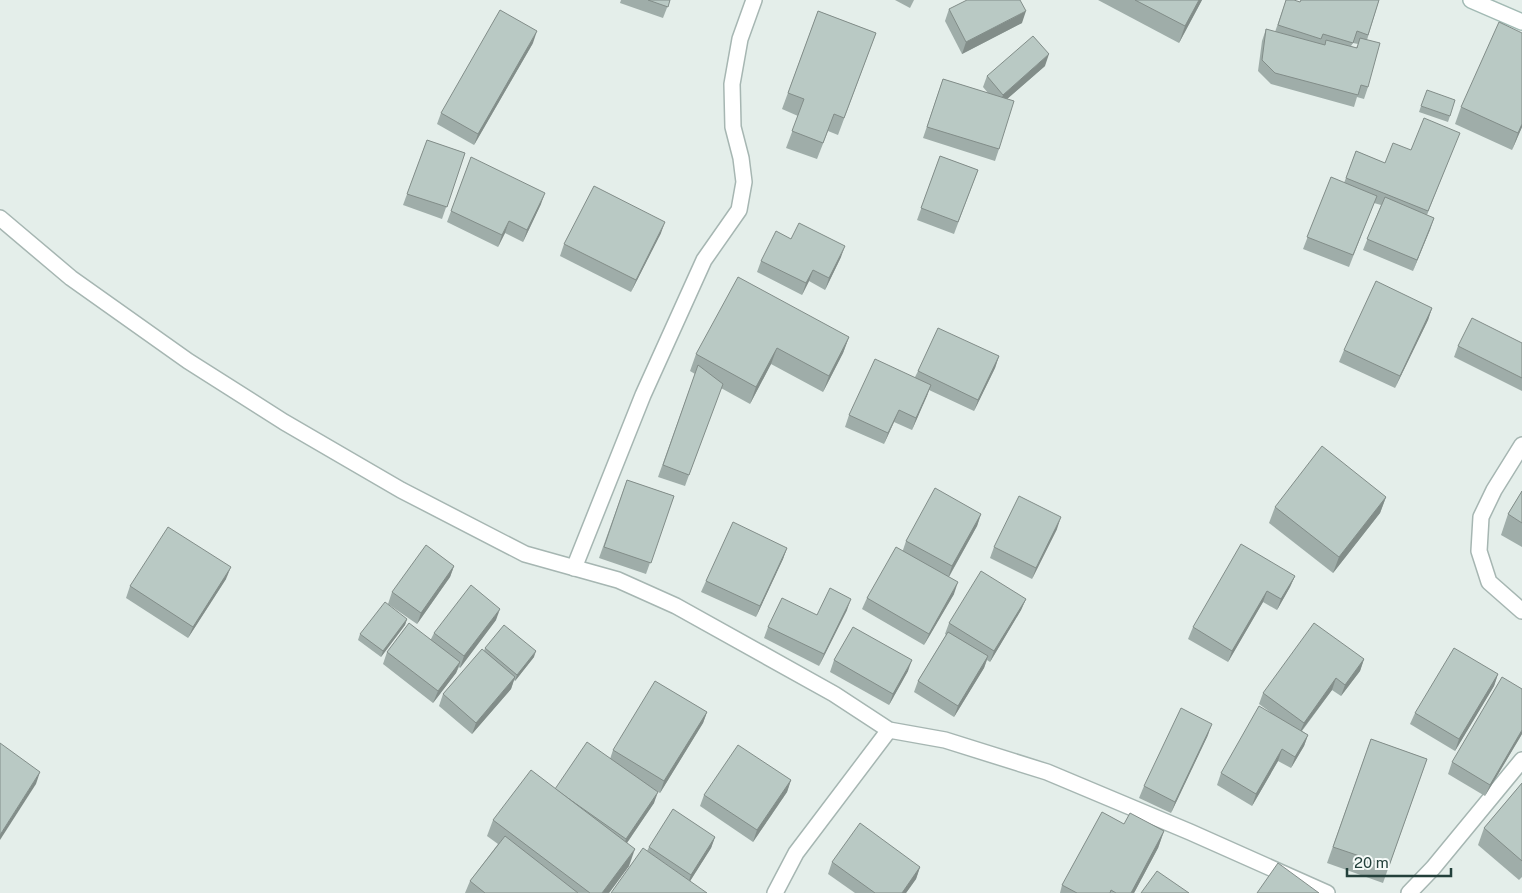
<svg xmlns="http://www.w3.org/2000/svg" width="1522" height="893" font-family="'Public Sans',sans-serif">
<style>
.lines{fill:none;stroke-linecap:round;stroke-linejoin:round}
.minor-casing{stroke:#a6b6b2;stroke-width:18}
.secondary-casing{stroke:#a2bab4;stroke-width:18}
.minor{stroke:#fff;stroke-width:15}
.secondary{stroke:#fff;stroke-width:15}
.wall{fill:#9fada9;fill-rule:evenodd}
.shaded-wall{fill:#828d89}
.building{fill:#b9c9c4;stroke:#828d89}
</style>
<rect width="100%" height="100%" fill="#e4eeea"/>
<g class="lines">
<defs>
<g id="minor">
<polyline points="0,218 71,278 188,361 284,422 401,490 525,554 618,580 676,606 834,694 889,730 945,740 1047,772 1190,832 1327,893"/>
<polyline points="1522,445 1494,490 1481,517 1479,551 1489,582 1522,611"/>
<polyline points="574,568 643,395 704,260 739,210 744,182 741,158 733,127 732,84 740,39 754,0"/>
<polyline points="775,893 796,853 889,730"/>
<polyline points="1409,893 1433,868 1522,760"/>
</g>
<polyline id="secondary" points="1471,0 1522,22"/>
</defs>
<use href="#minor" class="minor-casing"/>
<use href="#secondary" class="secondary-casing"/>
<use href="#minor" class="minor"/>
<use href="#secondary" class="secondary"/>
</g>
<g class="wall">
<polygon points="621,0 670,0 663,18 620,3"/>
<polygon points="895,0 914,0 910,8"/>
<polygon points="1098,0 1202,0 1179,43"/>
<path d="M1286 0 1300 2 1301 0H1379L1367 40 1368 87 1364 99 1357 97 1354 107 1271 84 1258 71 1262 41 1266 29 1275 32ZM1353 43 1358 44 1356 48 1351 46Z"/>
<polygon points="949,9 1022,23 962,54 945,21"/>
<polygon points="818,11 876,33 838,135 828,131 817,159 786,148 798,116 782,109"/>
<polygon points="533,43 474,145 437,124 441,113"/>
<polygon points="1045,66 1007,99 999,149 995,161 923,138 943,79 988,93 983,87 987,76"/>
<polygon points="1421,106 1450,116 1448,122 1419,112"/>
<polygon points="1461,107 1522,127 1512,150 1455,124"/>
<polygon points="427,140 465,153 442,219 403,205"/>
<polygon points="1455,144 1427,215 1434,218 1413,271 1363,250 1381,205 1374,203 1349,267 1303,249 1331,177 1344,183 1356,151 1385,163 1411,150"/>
<polygon points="940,156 978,170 954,234 917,220"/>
<polygon points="471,157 541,204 523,242 505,233 498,247 447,222"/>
<polygon points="661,233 631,292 560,256 564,244"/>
<polygon points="791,239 841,257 825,290 809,281 802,295 757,272 761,261"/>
<polygon points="1432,308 1428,320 1395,388 1339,362 1344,350"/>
<polygon points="849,337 843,353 823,392 771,364 750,404 721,388 685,486 658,477 695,374 690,371 696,354"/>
<polygon points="1522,343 1522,391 1454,357 1458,346"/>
<polygon points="999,356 995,368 974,411 929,390 912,430 894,422 884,444 845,427 849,415 915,377 918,371"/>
<polygon points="627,480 674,496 646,574 599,558"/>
<polygon points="1522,491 1522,547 1501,535 1508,514"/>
<polygon points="1386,497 1380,513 1333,573 1269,523 1275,507"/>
<polygon points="981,514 977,526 949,577 954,594 924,645 862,609 867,598 903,550 906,541"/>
<polygon points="1057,529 1032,579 990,558 994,547"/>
<polygon points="787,548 783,559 756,617 701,592 706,581"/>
<polygon points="454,566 450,577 417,624 388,604 392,592"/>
<polygon points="1295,576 1290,587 1277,610 1263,602 1228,662 1188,639 1193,627"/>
<polygon points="226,579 188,638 126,598 130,586"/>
<polygon points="1026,599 1021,610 990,662 987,660 984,668 954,717 914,692 918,681 946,635 945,634 949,623"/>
<polygon points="847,610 819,666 764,638 768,627 817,615"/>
<polygon points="407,619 405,625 381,657 358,640 360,634"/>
<polygon points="496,620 460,668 459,667 456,673 433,703 383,664 387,652 431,639 434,633"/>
<polygon points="485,648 534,657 515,681 514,680 511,689 472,734 439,706 443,694 484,651"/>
<polygon points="1364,659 1360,671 1341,696 1332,690 1302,731 1308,735 1304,746 1291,768 1278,761 1252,806 1217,785 1221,773 1270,712 1259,704 1263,693"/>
<polygon points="834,660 908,671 889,705 830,672"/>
<polygon points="1498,674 1494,686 1455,751 1410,724 1415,713"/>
<polygon points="707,712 703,723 660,793 655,790 654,803 627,843 629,866 609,893 465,893 470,881 498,844 487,836 493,820 555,789 610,759 613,750"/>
<polygon points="1522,734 1485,796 1448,774 1452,762"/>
<polygon points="1208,735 1171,813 1139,798 1144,786"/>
<polygon points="1371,739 1427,759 1383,883 1327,863"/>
<polygon points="791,780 787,792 753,842 700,806 704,795"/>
<polygon points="1522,783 1522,877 1519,880 1478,845 1484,828"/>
<polygon points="1124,824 1164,831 1158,848 1134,893 1060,893 1062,885"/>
<polygon points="715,837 711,848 690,881 647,851 649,847"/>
<polygon points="832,862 920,867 916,879 906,893 855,893 828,874"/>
</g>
<g class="shaded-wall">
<polygon points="1199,0 1202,0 1179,43 1185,26"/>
<polygon points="1026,11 1022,23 962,54 966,42"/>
<polygon points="537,31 533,43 474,145 478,134"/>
<polygon points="1049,54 1045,66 999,106 1003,95"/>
<polygon points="1522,124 1522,127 1512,150 1518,133"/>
<polygon points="545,193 541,204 523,242 527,230"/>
<polygon points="1434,218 1430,230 1413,271 1417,260"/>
<polygon points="509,221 505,233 498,247 502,235"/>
<polygon points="665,222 661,233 631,292 636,280"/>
<polygon points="845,246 841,257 825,290 829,278"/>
<polygon points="813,270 809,281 802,295 806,283"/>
<polygon points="1432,308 1428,320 1395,388 1400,376"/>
<polygon points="849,337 843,353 823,392 829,376"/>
<polygon points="777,348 771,364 750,404 756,387"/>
<polygon points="999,356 995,368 974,411 978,400"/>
<polygon points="931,385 927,396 912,430 916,418"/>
<polygon points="899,410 894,422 884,444 888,433"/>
<polygon points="1386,497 1380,513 1333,573 1339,557"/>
<polygon points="981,514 977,526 948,578 952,566"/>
<polygon points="1061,517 1057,529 1032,579 1036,568"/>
<polygon points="787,548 783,559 756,617 760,606"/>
<polygon points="454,566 450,577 417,624 421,613"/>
<polygon points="231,567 226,579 188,638 193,627"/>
<polygon points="1295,576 1290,587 1277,610 1281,599"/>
<polygon points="958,582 954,594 924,645 929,634"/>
<polygon points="1267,591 1263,602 1228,662 1232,651"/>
<polygon points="851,599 847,610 819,666 824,654"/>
<polygon points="1026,599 1021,610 990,662 994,651"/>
<polygon points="500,609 496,620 460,668 464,656"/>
<polygon points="407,619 405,625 381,657 383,651"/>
<polygon points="536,651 534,657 515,681 517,675"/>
<polygon points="988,656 984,668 954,717 958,706"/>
<polygon points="1364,659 1360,671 1341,696 1345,685"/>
<polygon points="912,660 908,671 889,705 893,694"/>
<polygon points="460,662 456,673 433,703 438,691"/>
<polygon points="1498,674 1494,686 1455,751 1459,739"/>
<polygon points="515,677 511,689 472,734 476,723"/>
<polygon points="1336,678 1332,690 1299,734 1304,723"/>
<polygon points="707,712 703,723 660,793 664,781"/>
<polygon points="1212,724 1208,735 1171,813 1175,802"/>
<polygon points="1522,730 1522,734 1485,796 1490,785"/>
<polygon points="1308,735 1304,746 1291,768 1295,757"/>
<polygon points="1282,749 1278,761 1252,806 1256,794"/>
<polygon points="40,772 36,784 0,840 0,835"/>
<polygon points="791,780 787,792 753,842 757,830"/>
<polygon points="658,792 654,803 622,850 626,839"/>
<polygon points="1164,831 1158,848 1134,893 1131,893"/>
<polygon points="715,837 711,848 687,886 691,875"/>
<polygon points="635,849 629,866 609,893 602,893"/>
<polygon points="920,867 916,879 906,893 902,893"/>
</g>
<g class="building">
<polygon points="648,0 670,0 668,7"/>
<polygon points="967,0 1020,0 1026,11 966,42 949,9"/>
<polygon points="1135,0 1199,0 1185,26"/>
<polygon points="1286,0 1294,0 1300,2 1301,0 1379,0 1368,35 1357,31 1353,43 1323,34 1321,39 1278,25"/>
<polygon points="500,10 537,31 478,134 441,113"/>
<polygon points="818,11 876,33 844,118 834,114 823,143 792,131 804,99 788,93"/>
<polygon points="1499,22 1522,33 1522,124 1518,133 1461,107"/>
<polygon points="1266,29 1325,45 1326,40 1357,48 1360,38 1380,43 1368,87 1361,85 1358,95 1275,73 1262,60"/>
<polygon points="1033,36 1049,54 1003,95 987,76"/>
<polygon points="943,79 1014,101 999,149 927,127"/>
<polygon points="1427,90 1455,100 1450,116 1421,106"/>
<polygon points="1424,118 1460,133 1428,211 1346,178 1356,151 1385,163 1393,143 1411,150"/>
<polygon points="427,140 465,153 447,207 407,194"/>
<polygon points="940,156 978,170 958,222 921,208"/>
<polygon points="471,157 545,193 527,230 509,221 502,235 451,211"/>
<polygon points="1331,177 1377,196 1353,255 1307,237"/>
<polygon points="594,186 665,222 636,280 564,244"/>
<polygon points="1385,197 1434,218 1417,260 1367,239"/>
<polygon points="799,223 845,246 829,278 813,270 806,283 761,261 776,231 791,239"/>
<polygon points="738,277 849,337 829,376 777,348 756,387 696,354"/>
<polygon points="1376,281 1432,308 1400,376 1344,350"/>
<polygon points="1472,318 1522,343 1522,378 1458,346"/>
<polygon points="938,328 999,356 978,400 918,371"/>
<polygon points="875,359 931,385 916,418 899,410 888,433 849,415"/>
<polygon points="698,365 723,384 689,475 663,465"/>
<polygon points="1322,446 1386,497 1339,557 1275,507"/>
<polygon points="627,480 674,496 651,563 604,547"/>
<polygon points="935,488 981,514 952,566 906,541"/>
<polygon points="1522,491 1522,523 1508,514"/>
<polygon points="1019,496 1061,517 1036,568 994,547"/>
<polygon points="733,522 787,548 760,606 706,581"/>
<polygon points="168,527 231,567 193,627 130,586"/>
<polygon points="1241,544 1295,576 1281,599 1267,591 1232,651 1193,627"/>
<polygon points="426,545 454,566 421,613 392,592"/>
<polygon points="896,547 958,582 929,634 867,598"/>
<polygon points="981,571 1026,599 994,651 949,623"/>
<polygon points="471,585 500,609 464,656 434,633"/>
<polygon points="830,588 851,599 824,654 768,627 782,598 817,615"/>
<polygon points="385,602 407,619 383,651 360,634"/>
<polygon points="409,623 460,662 438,691 387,652"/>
<polygon points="1314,623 1364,659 1345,685 1336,678 1304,723 1263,693"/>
<polygon points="504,625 536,651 517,675 485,648"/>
<polygon points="853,627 912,660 893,694 834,660"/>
<polygon points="948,632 988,656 958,706 918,681"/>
<polygon points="1454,648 1498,674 1459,739 1415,713"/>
<polygon points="482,649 515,677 476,723 443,694"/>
<polygon points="1502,677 1522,689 1522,730 1490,785 1452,762"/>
<polygon points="655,681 707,712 664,781 613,750"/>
<polygon points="1259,706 1308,735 1295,757 1282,749 1256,794 1221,773"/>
<polygon points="1181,708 1212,724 1175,802 1144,786"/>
<polygon points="1371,739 1427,759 1389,866 1333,847"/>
<polygon points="587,742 658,792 626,839 555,789"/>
<polygon points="0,743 40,772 0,835"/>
<polygon points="738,745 791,780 757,830 704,795"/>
<polygon points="531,770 635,849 602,893 590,893 493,820"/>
<polygon points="1522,783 1522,861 1484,828"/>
<polygon points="673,809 715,837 691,875 649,847"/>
<polygon points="1102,812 1124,824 1130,813 1164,831 1131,893 1116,893 1111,890 1110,893 1077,893 1062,885"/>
<polygon points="860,823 920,867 902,893 875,893 832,862"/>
<polygon points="505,836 578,893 485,893 470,881"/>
<polygon points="643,848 707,893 611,893"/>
<polygon points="1278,863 1319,893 1257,893"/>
<polygon points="1157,871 1189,893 1141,893"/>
</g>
<path d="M1347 868v8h104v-8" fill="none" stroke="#23403b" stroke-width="2.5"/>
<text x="1354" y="868" font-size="15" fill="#23403b" stroke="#f5faf8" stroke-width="4" paint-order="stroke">20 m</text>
</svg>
